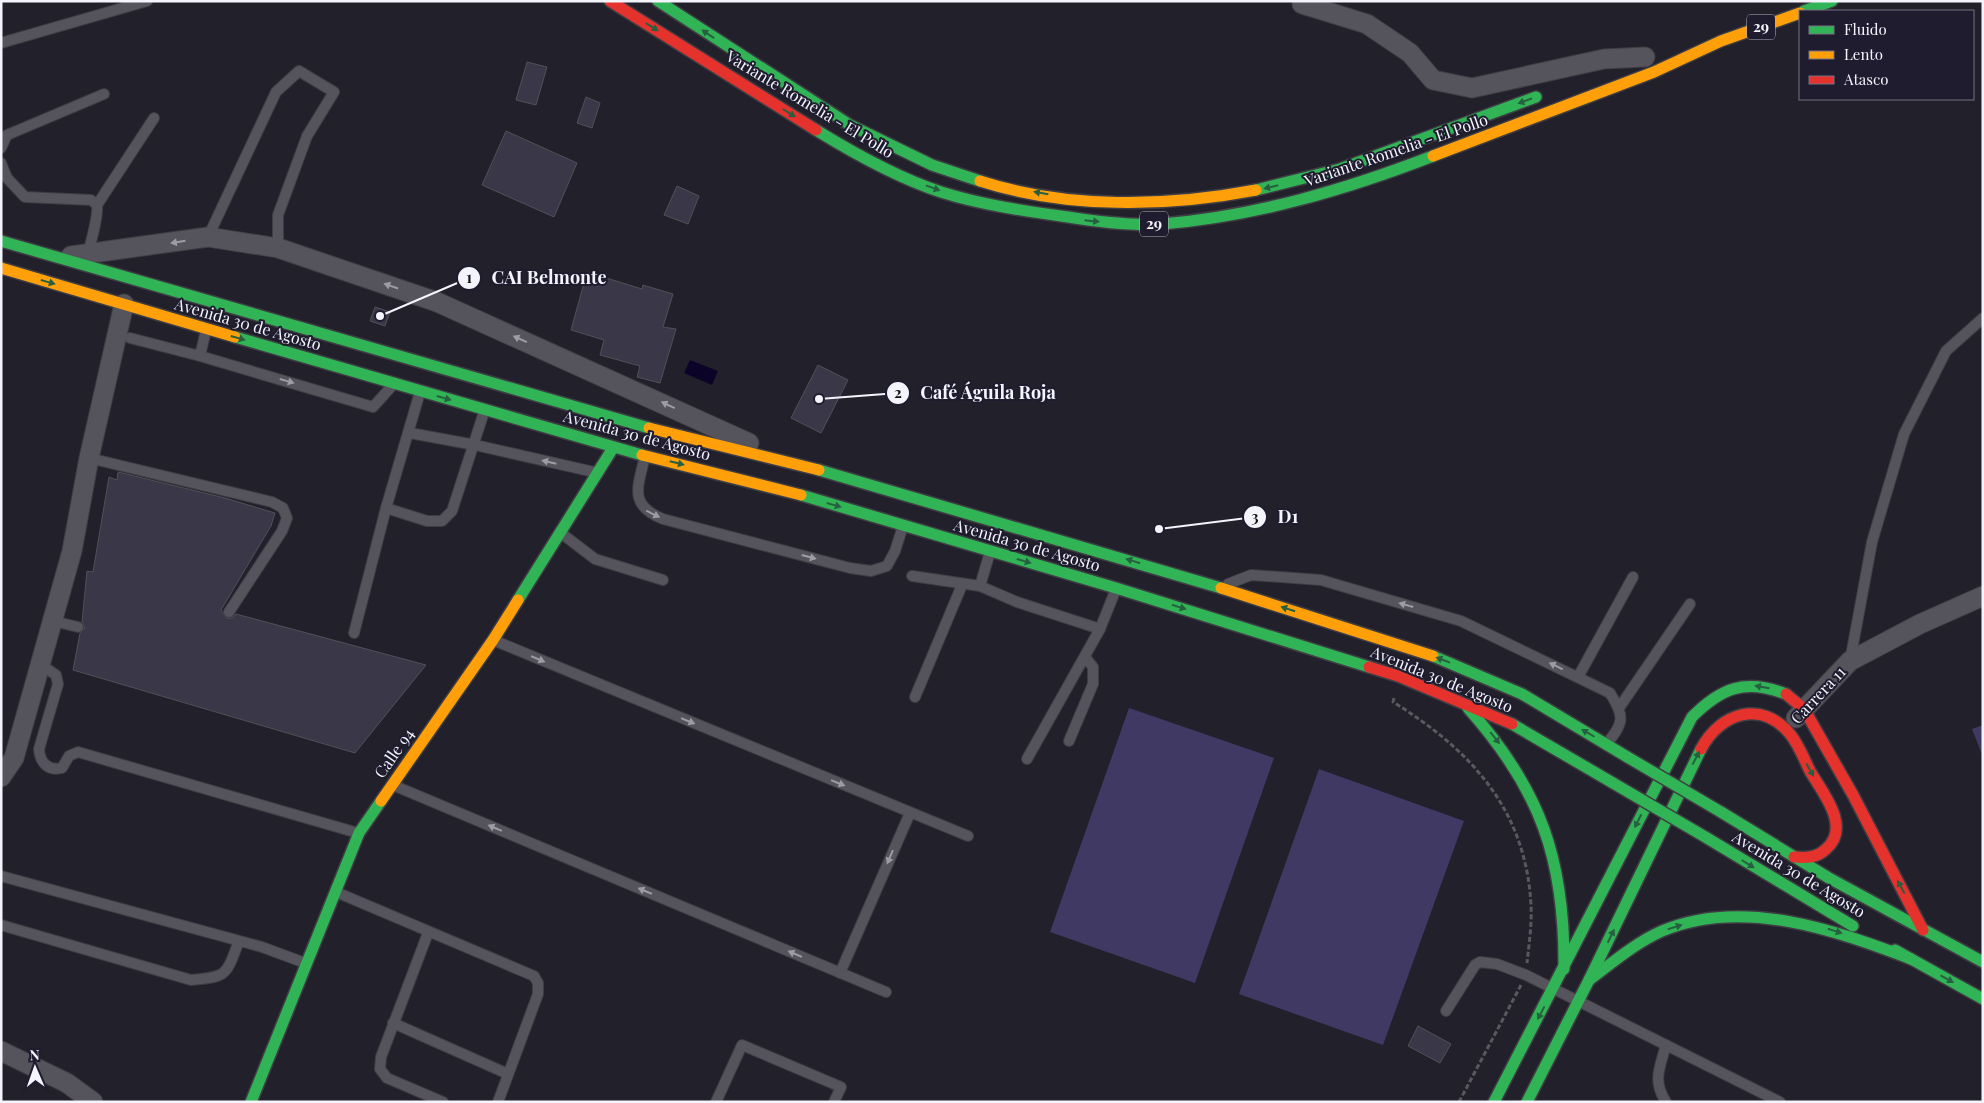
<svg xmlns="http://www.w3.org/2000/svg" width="1984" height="1103" font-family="'Playfair Display',serif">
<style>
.green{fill:#3f3964}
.water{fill:#0c0328}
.building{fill:#3a3848;stroke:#515058}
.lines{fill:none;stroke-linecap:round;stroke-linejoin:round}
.lane-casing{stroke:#3e3d44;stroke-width:12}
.street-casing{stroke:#3e3d44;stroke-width:21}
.fast-casing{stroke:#3e3d44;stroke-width:14}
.slow-casing{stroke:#3e3d44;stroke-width:14}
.jam-casing{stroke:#3e3d44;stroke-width:14}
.path{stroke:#59585f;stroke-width:3;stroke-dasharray:5 2.5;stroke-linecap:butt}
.lane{stroke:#55545c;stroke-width:10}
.street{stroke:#55545c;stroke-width:19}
.fast{stroke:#30b455;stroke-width:11}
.slow{stroke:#ff9f0a;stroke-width:11}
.jam{stroke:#e5322d;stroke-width:11}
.fast-bridge-casing{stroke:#3e3d44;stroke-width:14;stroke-linecap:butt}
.fast-bridge{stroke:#30b455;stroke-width:11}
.oneway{fill:#266040}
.oneway2{fill:#9d9ca4}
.labels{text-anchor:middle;stroke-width:4;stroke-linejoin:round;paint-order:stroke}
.shield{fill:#1e1c2e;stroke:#b4b3bf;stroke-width:1}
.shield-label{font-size:15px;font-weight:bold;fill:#f4f4fd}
.street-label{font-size:16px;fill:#f4f4fd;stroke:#1e1c2e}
.leader{fill:none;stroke:#f4f4fd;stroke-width:2}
.callout-dot{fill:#f4f4fd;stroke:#1e1c2e;stroke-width:2}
.mark-label{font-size:15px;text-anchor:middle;font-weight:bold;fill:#111}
.callout-label{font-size:18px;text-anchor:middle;font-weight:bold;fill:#f4f4fd;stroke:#1e1c2e;stroke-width:4;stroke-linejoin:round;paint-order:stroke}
</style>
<rect width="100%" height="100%" fill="#22202a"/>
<g class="green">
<polygon points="1129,708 1274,758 1195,983 1050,932"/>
<polygon points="1983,725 1983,757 1972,729"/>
<polygon points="1319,769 1464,821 1383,1045 1239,994"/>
</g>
<polygon class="water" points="690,360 718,371 712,385 684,373"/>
<g class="building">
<polygon points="527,62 547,67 536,105 516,100"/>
<polygon points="586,97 600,103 592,128 577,123"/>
<polygon points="506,131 577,163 554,217 482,185"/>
<polygon points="677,186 699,196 688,224 664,215"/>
<polygon points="587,272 642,289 643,285 673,294 663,327 676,329 660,383 637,377 640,366 600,355 604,340 571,330"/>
<polygon points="375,307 390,312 385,326 370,321"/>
<polygon points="818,365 848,380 821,433 791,418"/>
<polygon points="118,472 225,498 275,513 271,526 221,610 226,618 232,618 236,614 426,665 355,753 73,670 80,633 85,628 82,622 87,571 93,572 109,477 117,480"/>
<polygon points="1418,1026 1451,1044 1440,1063 1408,1046"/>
</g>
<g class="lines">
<defs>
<g id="lane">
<polyline points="1,43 147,1"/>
<polyline points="1,148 7,135 104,94"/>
<path d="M1 163 7 178 25 197 91 200 97 205C99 217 90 242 88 256"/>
<polyline points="97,205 154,118"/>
<polyline points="208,237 276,92 299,71 334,92 307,136 278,215 278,248"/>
<polyline points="206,330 200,356 373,407 392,386"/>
<polyline points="130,338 200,356"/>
<polyline points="410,433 475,445 594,472"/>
<path d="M645 456C638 487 628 505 663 519L850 568 871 571 887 566 895 551 903 526"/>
<polyline points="89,458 272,502 283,508 287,518 282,531 229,612"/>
<polyline points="386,508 427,521 442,521 452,511 484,412"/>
<polyline points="561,533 595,559 663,580"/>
<polyline points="912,576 980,586 1017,602 1100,629"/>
<path d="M1228 584 1251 575 1321 580 1461 621 1610 693C1624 715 1625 723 1607 743"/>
<polyline points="980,586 990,552"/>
<polyline points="53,621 78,627"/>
<polyline points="354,633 386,508 420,392"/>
<polyline points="493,640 968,836"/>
<polyline points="1850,661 1872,542 1904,434 1946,351 1983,318"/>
<path d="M40 664 56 675 58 684 39 749C40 763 48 771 62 768L69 756 78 752 358 833"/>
<polyline points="1578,677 1633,577"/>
<polyline points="915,697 962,585"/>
<polyline points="1619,708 1690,604"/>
<polyline points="1069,741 1093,684 1093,667 1085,657"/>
<polyline points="1027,759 1100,629 1116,589"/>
<polyline points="395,786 886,992"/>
<polyline points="1,876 262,947 305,963"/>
<polyline points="336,892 534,976 538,983 538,994 498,1102"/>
<path d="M1 925 191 980C228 977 226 975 239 941"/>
<polyline points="428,933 381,1057 380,1069 387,1078 443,1102"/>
<polyline points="840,973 910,813"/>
<polyline points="1446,1011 1475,965 1480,962 1497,964 1526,975 1780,1102"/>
<polyline points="393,1023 508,1074"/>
<path d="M1666 1045C1660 1067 1652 1081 1666 1102"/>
<polyline points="716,1102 742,1045 841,1087 834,1102"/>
</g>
<g id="street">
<polyline points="1302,4 1367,24 1410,53 1433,80 1472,88 1604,59 1645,57"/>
<polyline points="71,256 208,237 278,248 437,302 749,443"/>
<polyline points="1796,718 1850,661 1920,624 1983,596"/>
<polyline points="1,777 14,758 72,551 89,458 124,304"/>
<polyline points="1,1051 67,1083 93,1102"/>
</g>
<g id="fast">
<polyline points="658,1 850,125 932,165 980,181"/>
<polyline points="1804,11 1832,1"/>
<path d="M816 130C855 154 898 178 941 192 982 205 1025 211 1068 217 1099 222 1130 226 1162 224 1256 216 1345 190 1433 156"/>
<polyline points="1256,190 1340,169 1536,97"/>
<polyline points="1,241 649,428"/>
<polyline points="235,337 642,455"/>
<polyline points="819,470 1221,588"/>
<polyline points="801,495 1116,588 1369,667"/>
<polyline points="518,600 613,448"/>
<polyline points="1433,656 1522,694 1629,758"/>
<path d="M1468 708C1541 790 1565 860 1564 969"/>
<polyline points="1512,724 1613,783"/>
<polyline points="1721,812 1829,878 1983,962"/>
<polyline points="1707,838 1853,926"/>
<polyline points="1895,950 1983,999"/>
<path d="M1589 980C1612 963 1635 943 1662 931 1742 897 1835 930 1911 959"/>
<polyline points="251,1102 359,833 381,801"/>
<path d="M1494 1102 1692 717C1721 688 1745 678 1786 694"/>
<polyline points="1527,1102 1589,980 1701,749"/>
</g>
<g id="slow">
<polyline points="1433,156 1654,72 1721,41 1800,13"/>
<path d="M980 181C1067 209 1167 207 1256 190"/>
<polyline points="1,268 235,337"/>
<polyline points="649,428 819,470"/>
<polyline points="642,455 801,495"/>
<polyline points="1221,588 1433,656"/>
<polyline points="381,801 493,640 518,600"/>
</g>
<g id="jam">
<polyline points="610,1 816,130"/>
<polyline points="1369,667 1398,676 1512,724"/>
<polyline points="1786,694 1804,709 1853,795 1923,930"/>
<path d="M1701 749C1720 713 1761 699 1790 734 1799 745 1804 759 1810 771 1822 792 1852 827 1826 849 1817 858 1806 858 1794 857"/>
</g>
</defs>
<use href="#lane" class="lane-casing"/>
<use href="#street" class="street-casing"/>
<use href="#fast" class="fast-casing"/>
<use href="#slow" class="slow-casing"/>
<use href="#jam" class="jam-casing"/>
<g class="path">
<path d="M1394 698 1393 702C1471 750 1526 810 1531 905 1532 924 1529 944 1527 963"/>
<polyline points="1459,1102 1521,985"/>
</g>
<use href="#lane" class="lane"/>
<use href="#street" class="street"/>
<use href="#fast" class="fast"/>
<use href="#slow" class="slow"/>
<use href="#jam" class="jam"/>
<defs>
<g id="fast-bridge">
<polyline points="1629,758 1721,812"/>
<polyline points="1613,783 1707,838"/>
</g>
</defs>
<use href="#fast-bridge" class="fast-bridge-casing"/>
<use href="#fast-bridge" class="fast-bridge"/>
</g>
<defs><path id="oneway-solid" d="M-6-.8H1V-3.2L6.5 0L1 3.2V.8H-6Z" transform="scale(1.25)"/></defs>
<g class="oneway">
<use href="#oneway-solid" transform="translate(652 27) rotate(32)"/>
<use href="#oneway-solid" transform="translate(708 34) rotate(-146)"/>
<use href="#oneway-solid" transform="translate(1525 101) rotate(160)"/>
<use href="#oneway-solid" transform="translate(789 113) rotate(32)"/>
<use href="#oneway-solid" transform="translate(1271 187) rotate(167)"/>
<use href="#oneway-solid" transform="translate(933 188) rotate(20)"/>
<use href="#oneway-solid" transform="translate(1041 193) rotate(-170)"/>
<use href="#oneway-solid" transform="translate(1092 221) rotate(6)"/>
<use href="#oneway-solid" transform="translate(48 282) rotate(16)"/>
<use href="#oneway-solid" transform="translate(238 338) rotate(16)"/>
<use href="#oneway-solid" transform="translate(444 398) rotate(16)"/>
<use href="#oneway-solid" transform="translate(677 463) rotate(14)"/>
<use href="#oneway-solid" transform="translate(834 505) rotate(16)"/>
<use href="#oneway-solid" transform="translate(1024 561) rotate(16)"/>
<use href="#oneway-solid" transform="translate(1133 561) rotate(-163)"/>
<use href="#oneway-solid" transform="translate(1179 607) rotate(17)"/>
<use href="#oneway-solid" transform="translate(1288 609) rotate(-162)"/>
<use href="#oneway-solid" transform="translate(1443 660) rotate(-159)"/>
<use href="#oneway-solid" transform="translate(1762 687) rotate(-170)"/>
<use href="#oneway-solid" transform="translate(1588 733) rotate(-150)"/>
<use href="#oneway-solid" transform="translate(1495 738) rotate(51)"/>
<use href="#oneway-solid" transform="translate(1696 758) rotate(-62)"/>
<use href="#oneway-solid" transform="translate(1810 770) rotate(60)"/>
<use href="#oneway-solid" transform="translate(1638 821) rotate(117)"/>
<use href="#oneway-solid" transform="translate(1748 864) rotate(32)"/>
<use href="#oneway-solid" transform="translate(1901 887) rotate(-118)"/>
<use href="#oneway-solid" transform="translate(1675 927) rotate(-17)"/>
<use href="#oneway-solid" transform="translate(1835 931) rotate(17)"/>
<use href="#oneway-solid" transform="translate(1611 936) rotate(-64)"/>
<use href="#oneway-solid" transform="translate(1947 979) rotate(29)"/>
<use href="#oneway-solid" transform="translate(1541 1013) rotate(118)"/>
</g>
<g class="oneway2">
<use href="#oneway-solid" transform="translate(178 242) rotate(171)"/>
<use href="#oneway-solid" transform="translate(391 286) rotate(-161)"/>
<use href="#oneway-solid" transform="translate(520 339) rotate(-156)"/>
<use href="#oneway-solid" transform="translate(287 381) rotate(16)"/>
<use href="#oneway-solid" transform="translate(668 405) rotate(-155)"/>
<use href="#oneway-solid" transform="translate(549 462) rotate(-167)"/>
<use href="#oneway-solid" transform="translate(653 514) rotate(26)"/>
<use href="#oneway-solid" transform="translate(809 557) rotate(15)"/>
<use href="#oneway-solid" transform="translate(1406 605) rotate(-164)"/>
<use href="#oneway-solid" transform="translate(538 659) rotate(23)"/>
<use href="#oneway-solid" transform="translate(1556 666) rotate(-154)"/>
<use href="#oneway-solid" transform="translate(688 721) rotate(22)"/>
<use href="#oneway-solid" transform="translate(838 783) rotate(22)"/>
<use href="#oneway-solid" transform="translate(495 828) rotate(-157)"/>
<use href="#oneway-solid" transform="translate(890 857) rotate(113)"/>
<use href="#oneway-solid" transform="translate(645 891) rotate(-157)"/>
<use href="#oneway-solid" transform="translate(795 954) rotate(-157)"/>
</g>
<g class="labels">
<g class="shield">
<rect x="1747" y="14.5" width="28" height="25" rx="4"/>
<rect x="1140" y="211.5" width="28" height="25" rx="4"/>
</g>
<g class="shield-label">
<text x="1761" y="32">29</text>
<text x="1154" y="229">29</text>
</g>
<g class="street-label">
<text transform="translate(810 104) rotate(31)" y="6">Variante Romelia - El Pollo</text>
<text transform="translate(1396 150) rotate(-19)" y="6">Variante Romelia - El Pollo</text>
<text transform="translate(248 324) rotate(16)" y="6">Avenida 30 de Agosto</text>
<text transform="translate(637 435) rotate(15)" y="6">Avenida 30 de Agosto</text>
<text transform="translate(1027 545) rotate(16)" y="6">Avenida 30 de Agosto</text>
<text transform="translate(1442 679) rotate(22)" y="6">Avenida 30 de Agosto</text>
<text transform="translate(1818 695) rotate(-47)" y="6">Carrera 11</text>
<text transform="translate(394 753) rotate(-55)" y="6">Calle 94</text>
<text transform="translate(1799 874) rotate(31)" y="6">Avenida 30 de Agosto</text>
</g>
</g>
<path class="leader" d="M380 316L469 278M819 399L898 393M1159 529L1255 517"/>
<g class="callout-dot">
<circle cx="380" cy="316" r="5"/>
<circle cx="819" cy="399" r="5"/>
<circle cx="1159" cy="529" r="5"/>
<circle cx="469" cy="278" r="12"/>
<circle cx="898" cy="393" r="12"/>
<circle cx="1255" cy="517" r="12"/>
</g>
<g class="mark-label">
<text x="469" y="283">1</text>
<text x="898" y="398">2</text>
<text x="1255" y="522">3</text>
</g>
<g class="callout-label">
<text x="549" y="284">CAI Belmonte</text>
<text x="988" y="399">Café Águila Roja</text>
<text x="1288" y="523">D1</text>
</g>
<rect width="1984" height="1103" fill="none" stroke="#f4f4fd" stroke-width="5"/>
<rect x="1799" y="10" width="175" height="90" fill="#1e1c2e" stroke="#747281"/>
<rect x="1809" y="26" width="25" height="8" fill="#30b455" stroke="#747281"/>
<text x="1844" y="35" font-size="15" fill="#f4f4fd">Fluido</text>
<rect x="1809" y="51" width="25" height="8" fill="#ff9f0a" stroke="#747281"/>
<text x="1844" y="60" font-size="15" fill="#f4f4fd">Lento</text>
<rect x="1809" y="76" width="25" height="8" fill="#e5322d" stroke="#747281"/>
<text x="1844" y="85" font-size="15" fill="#f4f4fd">Atasco</text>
<g transform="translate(35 1068) rotate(358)" stroke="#1e1c2e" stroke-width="4" paint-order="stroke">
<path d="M0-4L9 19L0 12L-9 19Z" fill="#f4f4fd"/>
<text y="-8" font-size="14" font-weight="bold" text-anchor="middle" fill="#f4f4fd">N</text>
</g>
</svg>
